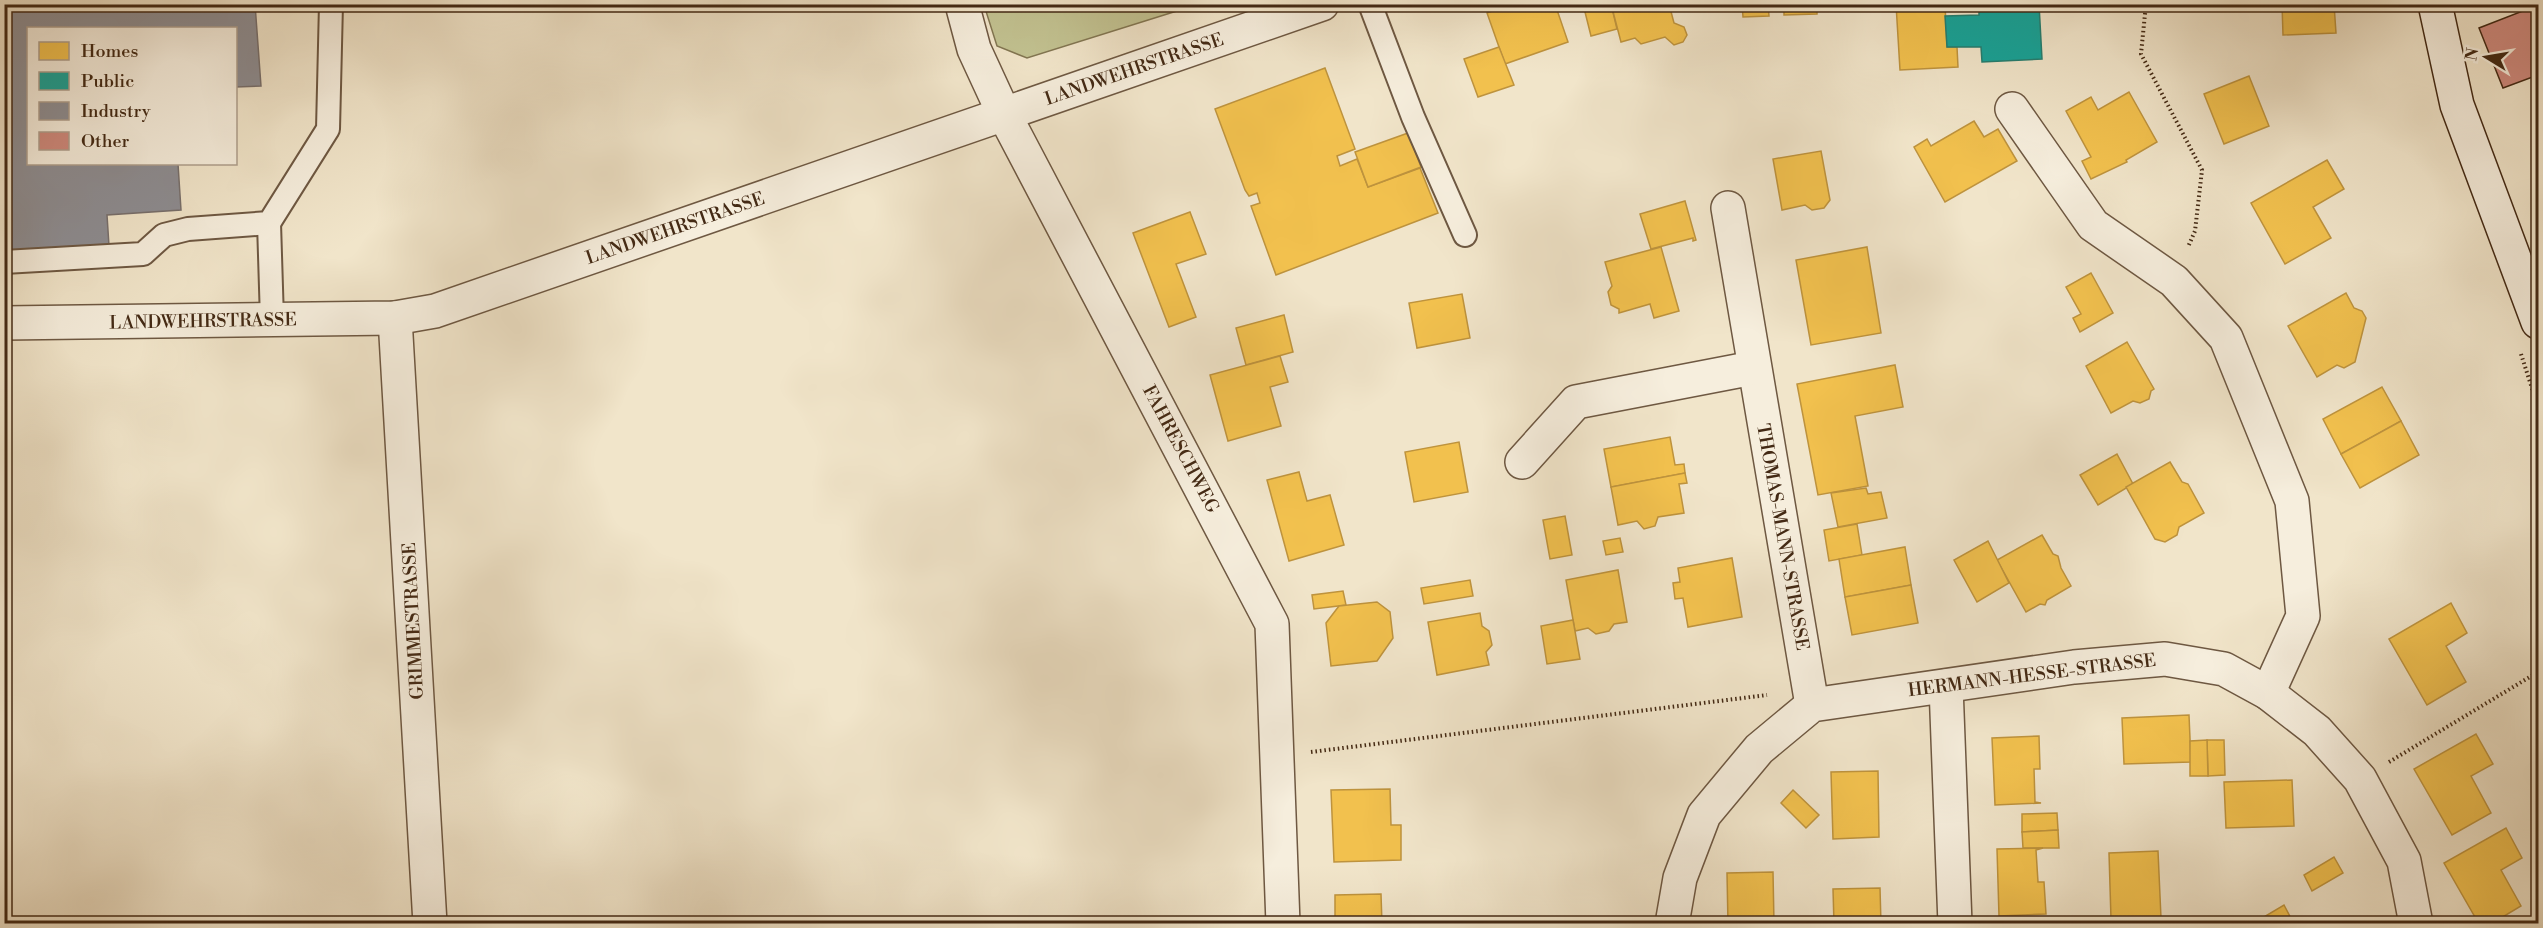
<svg xmlns="http://www.w3.org/2000/svg" width="2543" height="928" font-family="'Libre Bodoni',serif">
<style>
.green{fill:#c2c291;stroke:#827652;stroke-width:1.5}
.homes{fill:#f2c14e;stroke:#be933d;stroke-width:1.5}
.public{fill:#17a398;stroke:#247e70;stroke-width:1.5}
.industry{fill:#8d8d92;stroke:#776f6c;stroke-width:1.5}
.building{fill:#ce897d;stroke:#432914;stroke-width:1.5}
.lines{fill:none;stroke-linecap:round;stroke-linejoin:round}
.lane-casing{stroke:#6e5842;stroke-width:26}
.street-casing{stroke:#6e5842;stroke-width:36}
.secondary-casing{stroke:#432914;stroke-width:36}
.path{stroke:#432914;stroke-width:4;stroke-dasharray:1.5 3;stroke-linecap:butt}
.lane{stroke:#f6eedd;stroke-width:22}
.street{stroke:#f6eedd;stroke-width:33}
.secondary{stroke:#f6eedd;stroke-width:33}
.labels{text-anchor:middle;stroke-width:6;stroke-linejoin:round;paint-order:stroke}
.street-label{font-size:18px;fill:#432914;stroke:#f6eedd}
</style>
<rect width="100%" height="100%" fill="#f1e5ca"/>
<filter id="stains"><feTurbulence type="fractalNoise" baseFrequency=".00333" numOctaves="4"/><feColorMatrix values="0 0 0 0 .2 0 0 0 0 .09 0 0 0 0 .02 0 0 0 .5 -.17"/></filter>
<radialGradient id="worn" r=".72"><stop offset=".6" stop-color="#630" stop-opacity="0"/><stop offset="1" stop-color="#630" stop-opacity=".3"/></radialGradient>
<polygon class="green" points="984,5 984,4 1196,5 1027,58 997,46"/>
<g class="homes">
<polygon points="1510,4 1555,4 1568,42 1505,64 1487,13"/>
<polygon points="1583,4 1611,4 1617,29 1591,36"/>
<polygon points="1611,4 1669,4 1674,23 1684,27 1687,35 1683,42 1674,45 1665,37 1641,44 1635,38 1621,42"/>
<polygon points="1742,4 1768,4 1769,16 1743,17"/>
<polygon points="1784,4 1817,4 1817,14 1784,15"/>
<polygon points="1896,4 1945,4 1947,47 1957,47 1958,67 1900,70"/>
<polygon points="2282,4 2334,4 2336,33 2283,35"/>
<polygon points="1499,47 1514,85 1478,97 1464,59"/>
<polygon points="1325,68 1355,149 1337,156 1340,166 1357,159 1368,187 1420,168 1438,213 1276,275 1251,206 1260,203 1257,193 1249,196 1245,190 1215,109"/>
<polygon points="2249,76 2269,126 2224,144 2204,94"/>
<polygon points="2129,92 2157,142 2126,160 2127,162 2091,179 2082,161 2091,157 2066,111 2091,97 2098,110"/>
<polygon points="1974,121 1984,137 1998,129 2017,161 1945,202 1914,147 1927,139 1931,146"/>
<polygon points="1408,133 1421,167 1368,187 1355,152"/>
<polygon points="1821,151 1830,200 1824,208 1812,210 1805,205 1782,210 1773,159"/>
<polygon points="2327,160 2344,189 2313,207 2331,238 2285,264 2251,203"/>
<polygon points="1685,201 1696,240 1693,241 1693,238 1651,249 1640,214"/>
<polygon points="1190,212 1206,254 1176,264 1196,317 1169,327 1133,233"/>
<polygon points="1661,247 1679,311 1654,318 1650,304 1619,313 1619,309 1611,305 1608,292 1612,286 1605,262"/>
<polygon points="1867,247 1881,333 1811,345 1796,260"/>
<polygon points="2091,273 2113,313 2080,332 2073,318 2081,314 2066,287"/>
<polygon points="2346,293 2354,308 2362,311 2366,318 2355,362 2344,368 2337,365 2317,377 2288,326"/>
<polygon points="1462,294 1470,338 1417,348 1409,303"/>
<polygon points="1284,315 1293,352 1246,365 1236,328"/>
<polygon points="2127,342 2154,389 2151,391 2149,399 2140,403 2133,401 2111,413 2086,366"/>
<polygon points="1280,356 1288,382 1270,387 1281,426 1228,441 1210,375"/>
<polygon points="1895,365 1903,407 1855,416 1868,486 1818,495 1797,384"/>
<polygon points="2382,387 2401,421 2341,454 2323,419"/>
<polygon points="2401,421 2419,455 2360,488 2341,454"/>
<polygon points="1670,437 1675,465 1684,464 1685,473 1611,487 1604,449"/>
<polygon points="1459,442 1468,492 1414,502 1405,452"/>
<polygon points="2117,454 2133,484 2098,505 2080,475"/>
<polygon points="2170,462 2182,482 2188,484 2204,513 2179,527 2177,535 2165,542 2155,539 2126,487"/>
<polygon points="1299,472 1307,501 1330,495 1344,545 1289,561 1267,480"/>
<polygon points="1685,473 1687,483 1679,484 1684,513 1658,517 1655,526 1644,529 1637,521 1618,525 1611,487"/>
<polygon points="1866,488 1868,494 1881,492 1887,518 1838,527 1831,493"/>
<polygon points="1565,516 1572,555 1550,559 1543,520"/>
<polygon points="1857,524 1862,555 1829,561 1824,530"/>
<polygon points="2042,535 2053,554 2058,556 2061,568 2071,586 2047,600 2045,605 2040,604 2026,612 1997,560"/>
<polygon points="1620,538 1623,552 1606,555 1603,541"/>
<polygon points="1988,541 2009,583 1977,602 1954,560"/>
<polygon points="1905,547 1911,585 1845,597 1839,559"/>
<polygon points="1732,558 1742,617 1688,627 1683,598 1675,599 1673,583 1680,582 1678,568"/>
<polygon points="1618,570 1627,622 1614,624 1609,631 1596,634 1588,628 1575,631 1566,580"/>
<polygon points="1470,580 1473,596 1424,604 1421,588"/>
<polygon points="1911,585 1918,623 1852,635 1845,597"/>
<polygon points="1343,591 1346,605 1314,609 1312,595"/>
<polygon points="1377,602 1390,612 1393,638 1377,661 1331,666 1326,623 1339,606"/>
<polygon points="2451,603 2467,633 2446,646 2466,682 2427,705 2389,639"/>
<polygon points="1480,613 1482,626 1489,631 1492,645 1486,652 1489,665 1437,675 1428,622"/>
<polygon points="1573,620 1580,659 1547,664 1541,626"/>
<polygon points="2189,715 2191,762 2124,764 2122,718"/>
<polygon points="2476,734 2493,764 2471,776 2491,813 2452,835 2414,769"/>
<polygon points="2039,736 2040,769 2034,769 2035,802 2041,803 1995,805 1992,738"/>
<polygon points="2207,740 2224,740 2225,775 2208,776"/>
<polygon points="2207,740 2208,776 2190,776 2190,741"/>
<polygon points="1878,771 1879,837 1833,839 1831,772"/>
<polygon points="2292,780 2294,826 2226,828 2224,782"/>
<polygon points="1390,789 1391,825 1401,825 1401,860 1334,862 1331,790"/>
<polygon points="1793,790 1819,815 1806,828 1781,803"/>
<polygon points="2057,813 2058,830 2022,832 2022,814"/>
<polygon points="2506,828 2522,858 2501,870 2521,906 2491,924 2479,924 2444,863"/>
<polygon points="2058,830 2059,848 2023,848 2022,832"/>
<polygon points="2043,848 2036,850 2038,882 2044,882 2046,914 1999,916 1997,849"/>
<polygon points="2158,851 2161,918 2111,919 2109,853"/>
<polygon points="2334,857 2343,873 2312,891 2304,875"/>
<polygon points="1773,872 1774,924 1728,924 1727,873"/>
<polygon points="1880,888 1881,924 1834,924 1833,889"/>
<polygon points="1381,894 1382,924 1335,924 1335,895"/>
<polygon points="2284,905 2294,924 2252,924"/>
</g>
<polygon class="public" points="1979,4 2039,4 2042,59 1982,62 1981,47 1947,47 1945,16 1979,15"/>
<polygon class="industry" points="4,4 255,4 261,86 236,87 236,28 28,28 28,164 178,164 181,210 107,215 109,246 4,252"/>
<polygon class="building" points="2538,5 2538,75 2503,88 2479,28"/>
<g class="lines">
<defs>
<g id="lane">
<polyline points="1370,4 1413,117 1465,235"/>
<polyline points="269,223 272,320"/>
<polyline points="4,262 143,254 164,235 188,229 269,223 328,129 331,4"/>
</g>
<g id="street">
<polyline points="962,4 974,49 1004,114 1272,624 1283,924"/>
<polyline points="2012,109 2093,225 2174,281 2226,338 2292,501 2303,616 2268,693"/>
<polyline points="1728,208 1812,705"/>
<polyline points="395,318 430,924"/>
<polyline points="4,323 395,318 435,311 1322,4"/>
<polyline points="1522,462 1576,402 1753,368"/>
<polyline points="1946,686 1955,924"/>
<polyline points="1672,924 1680,878 1704,815 1759,749 1812,705 2074,667 2165,659 2224,669 2268,693 2317,731 2360,779 2404,861 2416,924"/>
</g>
<polyline id="secondary" points="2435,4 2457,105 2538,322"/>
</defs>
<use href="#lane" class="lane-casing"/>
<use href="#street" class="street-casing"/>
<use href="#secondary" class="secondary-casing"/>
<g class="path">
<polyline points="2146,4 2141,54 2202,170 2195,231 2188,247"/>
<polyline points="2521,354 2538,407"/>
<polyline points="1311,752 1767,695"/>
<polyline points="2389,762 2538,672"/>
</g>
<use href="#lane" class="lane"/>
<use href="#street" class="street"/>
<use href="#secondary" class="secondary"/>
</g>
<g class="labels">
<g class="street-label">
<text transform="translate(1134 69) rotate(-19)" y="6">LANDWEHRSTRASSE</text>
<text transform="translate(675 228) rotate(-19)" y="6">LANDWEHRSTRASSE</text>
<text transform="translate(203 321) rotate(-1)" y="6">LANDWEHRSTRASSE</text>
<text transform="translate(1181 449) rotate(62)" y="6">FAHRESCHWEG</text>
<text transform="translate(1783 537) rotate(80)" y="6">THOMAS-MANN-STRASSE</text>
<text transform="translate(413 621) rotate(-93)" y="6">GRIMMESTRASSE</text>
<text transform="translate(2032 675) rotate(-7)" y="6">HERMANN-HESSE-STRASSE</text>
</g>
</g>
<rect width="2543" height="928" fill="none" stroke="#f1e5ca" stroke-width="24"/>
<rect x="6" y="6" width="2531" height="916" fill="none" stroke="#432914" stroke-width="3"/>
<rect x="12" y="12" width="2519" height="904" fill="none" stroke="#432914" stroke-width="1.5"/>
<rect x="27" y="27" width="210" height="138" fill="#f6eedd" stroke="#ae9f8d" stroke-width="1.5"/>
<rect x="39" y="42" width="30" height="18" fill="#f2c14e" stroke="#ae9f8d" stroke-width="1.5"/>
<text x="81" y="57" font-size="18" fill="#432914">Homes</text>
<rect x="39" y="72" width="30" height="18" fill="#17a398" stroke="#ae9f8d" stroke-width="1.5"/>
<text x="81" y="87" font-size="18" fill="#432914">Public</text>
<rect x="39" y="102" width="30" height="18" fill="#8d8d92" stroke="#ae9f8d" stroke-width="1.5"/>
<text x="81" y="117" font-size="18" fill="#432914">Industry</text>
<rect x="39" y="132" width="30" height="18" fill="#ce897d" stroke="#ae9f8d" stroke-width="1.5"/>
<text x="81" y="147" font-size="18" fill="#432914">Other</text>
<g transform="translate(2486 57) rotate(281)" stroke="#f6eedd" stroke-width="4.5" paint-order="stroke">
<path d="M0-4.5L10 22L0 15L-10 22Z" fill="#432914"/>
<text y="-9" font-size="16" font-weight="bold" text-anchor="middle" fill="#432914">N</text>
</g>
<rect width="100%" height="100%" filter="url(#stains)"/>
<rect width="100%" height="100%" fill="url(#worn)"/>
</svg>
